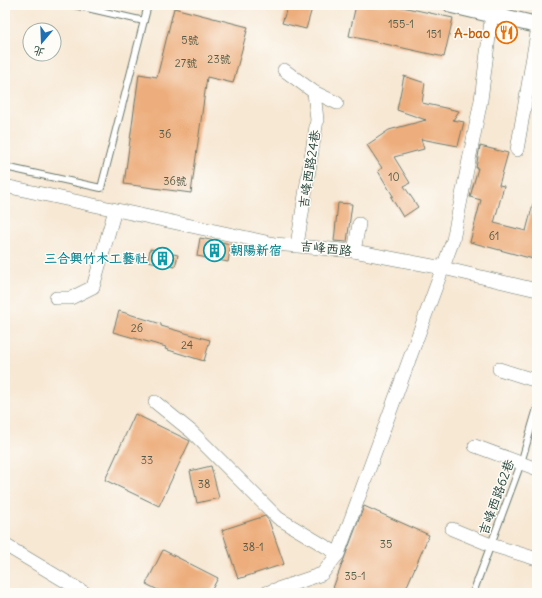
<svg xmlns="http://www.w3.org/2000/svg" width="542" height="598" font-family="Delius,'LXGW WenKai TC',sans-serif">
<style>
.building{fill:#edad7b}
.lines{fill:none;stroke-linecap:round;stroke-linejoin:round}
.service-casing{stroke:#6b796c;stroke-width:8}
.minor-casing{stroke:#6b796c;stroke-width:14}
.tertiary-casing{stroke:#6b796c;stroke-width:18}
.service{stroke:#fff;stroke-width:6}
.minor{stroke:#fff;stroke-width:13}
.tertiary{stroke:#fff;stroke-width:16}
.labels{text-anchor:middle;stroke-width:3;stroke-linejoin:round;paint-order:stroke}
.number-label{font-size:11px;fill:#525946}
.food-label{font-size:13px;font-weight:bold;fill:#c56008;stroke:#fdfcf7;text-anchor:end}
.street-label{font-size:13px;fill:#1f3d34;stroke:#fdfcf7}
.culture-label{font-size:13px;font-weight:bold;fill:#0d838f;stroke:#fdfcf7;text-anchor:start}
</style>
<rect width="100%" height="100%" fill="#fdfcf7"/>
<filter id="ink" filterUnits="userSpaceOnUse"><feTurbulence type="fractalNoise" baseFrequency=".025" numOctaves="2"/><feDisplacementMap in="SourceGraphic" scale="8" xChannelSelector="R" yChannelSelector="G"/><feConvolveMatrix kernelMatrix="1 2 1 2 8 2 1 2 1" color-interpolation-filters="sRGB"/></filter>
<filter id="wash" filterUnits="userSpaceOnUse"><feTurbulence type="fractalNoise" baseFrequency=".012" numOctaves="4" result="noise"/><feDisplacementMap in="SourceGraphic" scale="16" xChannelSelector="R" yChannelSelector="G"/><feGaussianBlur stdDeviation="0.9" result="paint"/><feColorMatrix in="noise" values="0 0 0 0 0 0 0 0 0 0 0 0 0 0 0 0 0 1.4 0 .05"/><feComposite in="paint" operator="in"/></filter>
<g filter="url(#wash)">
<rect width="100%" height="100%" fill="#f7e8d4"/>
<g id="blocks">
<g class="building">
<polygon points="288,5 313,5 306,29 282,23"/>
<polygon points="356,5 393,5 453,18 444,57 349,36"/>
<polygon points="174,8 248,27 233,83 207,77 191,193 124,184 139,74 157,77"/>
<polygon points="404,76 425,83 422,103 459,111 453,120 464,122 458,146 421,139 424,149 394,157 410,183 404,186 418,207 403,217 391,197 393,196 378,171 382,168 367,145 389,130 426,120 397,110"/>
<polygon points="480,146 508,153 499,185 504,186 494,223 526,231 533,204 537,205 537,260 470,242 481,200 470,197 478,168 476,168"/>
<polygon points="338,203 352,204 347,242 334,241"/>
<polygon points="200,238 231,244 228,262 197,256"/>
<polygon points="150,249 178,255 175,267 148,261"/>
<polygon points="119,311 161,324 161,326 210,340 204,361 165,349 166,347 113,332"/>
<polygon points="135,414 190,441 159,506 105,480"/>
<polygon points="211,466 219,498 197,503 190,471"/>
<polygon points="364,506 429,535 404,593 347,593 333,588"/>
<polygon points="265,516 269,521 284,564 238,579 222,530"/>
<polygon points="163,550 218,578 210,593 164,593 146,584"/>
</g>
</g>
</g>
<g filter="url(#ink)">
<use href="#blocks" fill-opacity="0" stroke="#6b796c" stroke-width="1"/>
<g class="lines">
<defs>
<g id="service">
<polyline points="74,5 144,21"/>
<polyline points="5,167 101,188 148,5"/>
<polyline points="473,593 521,463 537,408"/>
</g>
<g id="minor">
<polyline points="284,70 314,92 337,103"/>
<polyline points="517,150 537,33"/>
<polyline points="5,186 275,244 354,251 443,268 537,290"/>
<polyline points="297,245 317,120 314,92"/>
<polyline points="354,251 359,224"/>
<polyline points="56,298 71,298 93,287 115,210"/>
<polyline points="499,369 537,381"/>
<polyline points="155,402 192,432 278,518 338,554"/>
<polyline points="475,446 537,469"/>
<polyline points="452,529 491,545 537,559"/>
<polyline points="5,545 85,593"/>
<polyline points="266,593 322,574 338,554 453,240 481,100 493,5"/>
</g>
<polyline id="tertiary" points="452,5 537,25"/>
</defs>
<use href="#service" class="service-casing"/>
<use href="#minor" class="minor-casing"/>
<use href="#tertiary" class="tertiary-casing"/>
<use href="#service" class="service"/>
<use href="#minor" class="minor"/>
<use href="#tertiary" class="tertiary"/>
</g>
</g>
<defs>
<symbol id="restaurant-ring" viewBox="-11 -11 22 22"><circle r="9.5" fill="#fdfcf7" stroke="#e8710a" stroke-width="1.5"/><path d="M-5-6h1v4h1v-4h1v4h1v-4h1v5L-1.5 .5V6h-2V.5L-5-1ZM5-6V6H3V1.5H1.5Q1.5-4 5-6Z" fill="#e8710a"/></symbol>
<symbol id="building-ring" viewBox="-11 -11 22 22"><circle r="9.5" fill="#fdfcf7" stroke="#0f9aa8" stroke-width="1.5"/><path d="M-4-6H4V6H1V3H-1V6H-4ZM-2.5-4.3h1.7v1.8h-1.7ZM.8-4.3h1.7v1.8H.8ZM-2.5-1h1.7V.8h-1.7ZM.8-1h1.7V.8H.8Z" fill="#0f9aa8"/></symbol>
</defs>
<g fill-rule="evenodd">
<use href="#restaurant-ring" x="494" y="20" width="25" height="25"/>
<use href="#building-ring" x="202" y="238" width="25" height="25"/>
<use href="#building-ring" x="150" y="246" width="25" height="25"/>
</g>
<g class="labels">
<g class="number-label">
<text x="401" y="28">155-1</text>
<text x="434" y="38">151</text>
<text x="190" y="44">5號</text>
<text x="219" y="63">23號</text>
<text x="186" y="67">27號</text>
<text x="165" y="138">36</text>
<text x="394" y="181">10</text>
<text x="175" y="185">36號</text>
<text x="494" y="240">61</text>
<text x="137" y="332">26</text>
<text x="187" y="349">24</text>
<text x="147" y="464">33</text>
<text x="204" y="488">38</text>
<text x="386" y="548">35</text>
<text x="253" y="551">38-1</text>
<text x="355" y="580">35-1</text>
</g>
<g class="food-label">
<text x="490" y="38">A-bao</text>
</g>
<g class="street-label">
<text transform="translate(309 169) rotate(-81)" y="5">吉峰西路24巷</text>
<text transform="translate(326 248) rotate(6)" y="5">吉峰西路</text>
<text transform="translate(496 497) rotate(-70)" y="5">吉峰西路62巷</text>
</g>
<g class="culture-label">
<text x="230" y="255">朝陽新宿</text>
<text x="148" y="263" text-anchor="end">三合興竹木工藝社</text>
</g>
</g>
<rect width="542" height="598" fill="none" stroke="#fdfcf7" stroke-width="20"/>
<g transform="translate(42 42) rotate(199)"><circle r="19" fill="#fdfcf7" stroke="#a4b0a9"/>
<path d="M0-3L7 15L0 10L-7 15Z" fill="#1f6fb2"/>
<text y="-6" font-size="11" font-weight="bold" text-anchor="middle" fill="#1f3d34">北</text>
</g>
</svg>
